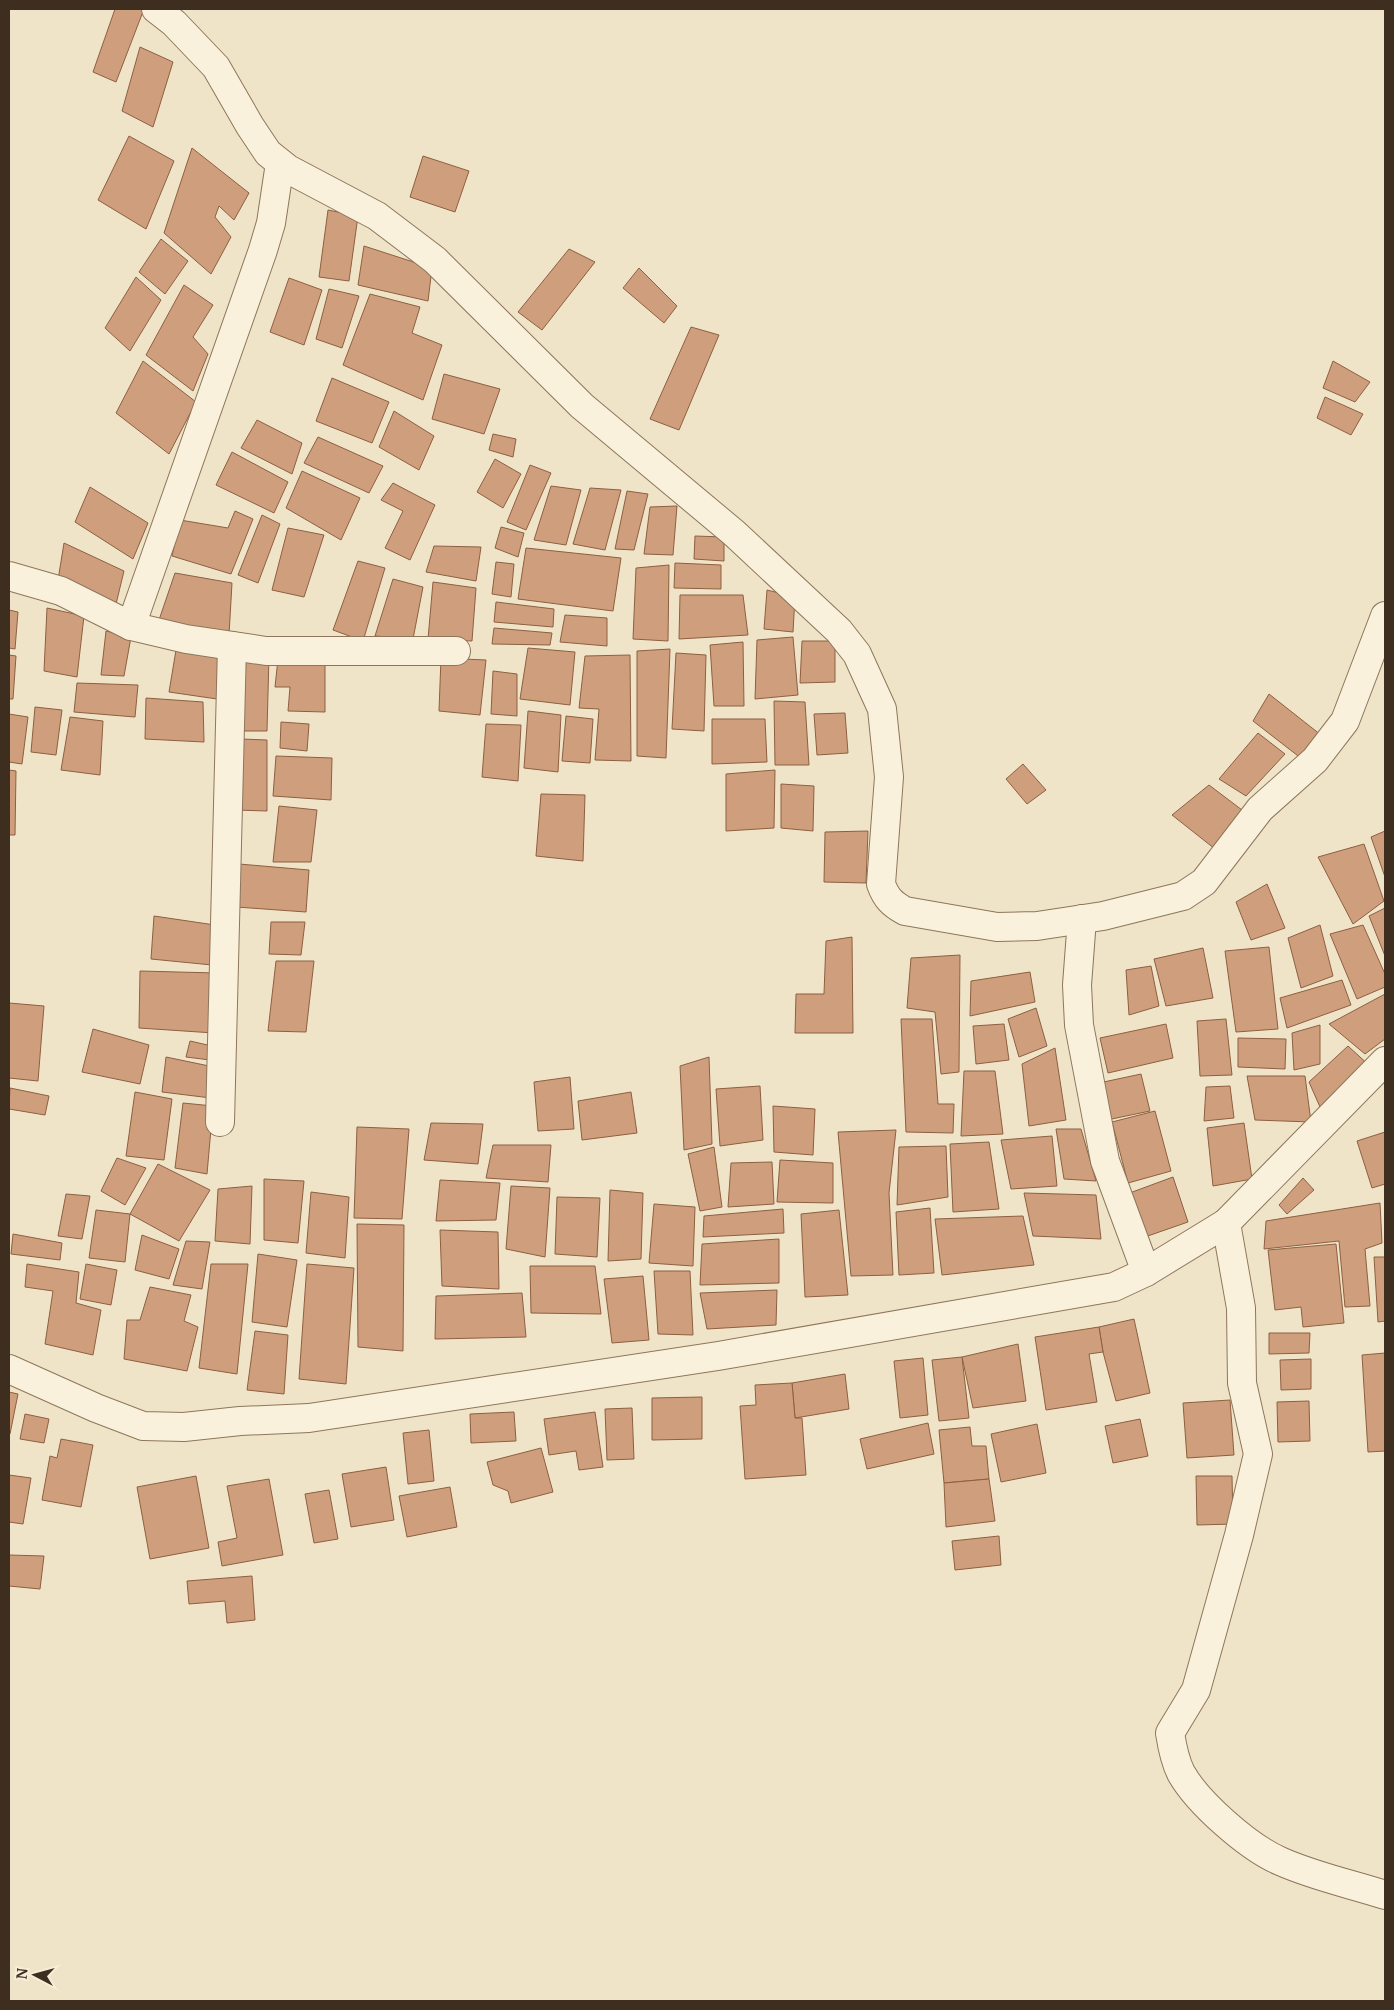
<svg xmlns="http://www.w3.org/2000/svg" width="1394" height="2010" font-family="Merriweather,serif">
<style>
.building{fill:#cf9f7d;stroke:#8d5f41}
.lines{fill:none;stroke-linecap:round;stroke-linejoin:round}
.minor-casing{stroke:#8d765c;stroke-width:30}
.minor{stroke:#faf1dc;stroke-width:28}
</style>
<rect width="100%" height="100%" fill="#f0e4c8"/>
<g class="building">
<polygon points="115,9 144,9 116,82 93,72"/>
<polygon points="140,47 173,62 153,127 122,111"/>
<polygon points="129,136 174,161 146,229 98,200"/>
<polygon points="192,148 249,193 234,220 219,206 215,217 231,237 211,274 164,233"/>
<polygon points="423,156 469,171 455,212 410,197"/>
<polygon points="328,210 358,216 349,281 319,277"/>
<polygon points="161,239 188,261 165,294 139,272"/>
<polygon points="364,246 432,268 428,301 358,285"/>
<polygon points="569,249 595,262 542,330 518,312"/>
<polygon points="639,268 677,306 664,323 623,288"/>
<polygon points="136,277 161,300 130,351 105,328"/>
<polygon points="289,278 322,290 304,345 270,332"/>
<polygon points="184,285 213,305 193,337 208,354 193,391 146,355"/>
<polygon points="329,289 359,296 342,348 316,339"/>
<polygon points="370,294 420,307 412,333 442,345 423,400 343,365"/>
<polygon points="691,327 719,335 679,430 650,419"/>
<polygon points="143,361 196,402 169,454 116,413"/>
<polygon points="1333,361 1370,382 1355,402 1323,388"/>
<polygon points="444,374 500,389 484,434 432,419"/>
<polygon points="332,378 389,402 372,443 316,421"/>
<polygon points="1325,397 1363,414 1351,435 1317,418"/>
<polygon points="394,411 434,436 419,470 379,447"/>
<polygon points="257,420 302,443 292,474 241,448"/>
<polygon points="493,434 516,439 513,457 489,450"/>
<polygon points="318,437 383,466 369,493 304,463"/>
<polygon points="232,452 288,482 274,513 216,485"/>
<polygon points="495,459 521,474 503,508 477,492"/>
<polygon points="530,465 551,473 526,530 507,522"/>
<polygon points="302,471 360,498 341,540 286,508"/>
<polygon points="393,483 435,505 410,560 385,548 403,511 381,500"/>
<polygon points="551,486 581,490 566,545 534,540"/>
<polygon points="90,487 148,523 133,559 75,522"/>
<polygon points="590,488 621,490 605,550 573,544"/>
<polygon points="627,491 648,494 634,550 615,549"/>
<polygon points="677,506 673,555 644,554 650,507"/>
<polygon points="235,511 253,519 231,574 172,556 180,520 228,528"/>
<polygon points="262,515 280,524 258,583 238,575"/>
<polygon points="501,527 524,533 518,557 495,548"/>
<polygon points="288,528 324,535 304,597 272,590"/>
<polygon points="695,536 724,537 724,561 694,559"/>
<polygon points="64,543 124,571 116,604 58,580"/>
<polygon points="434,546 481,547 476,581 426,572"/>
<polygon points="526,548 621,558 613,611 518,599"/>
<polygon points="358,561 385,568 363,641 333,630"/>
<polygon points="496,562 514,564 511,597 492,594"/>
<polygon points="675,563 721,565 721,589 674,588"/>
<polygon points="669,565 668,641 633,639 636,568"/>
<polygon points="175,573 232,583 229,635 159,620"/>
<polygon points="393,579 423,587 413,639 375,636"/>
<polygon points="433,582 476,588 472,641 428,639"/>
<polygon points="767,590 795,597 793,632 764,629"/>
<polygon points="680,595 743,595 748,635 679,639"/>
<polygon points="496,602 554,609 553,627 494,622"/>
<polygon points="47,608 84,616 77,677 44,671"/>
<polygon points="9,610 18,612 15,649 9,648"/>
<polygon points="565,615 607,618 607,646 560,642"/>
<polygon points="494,628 552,633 550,645 492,644"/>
<polygon points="106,631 131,637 124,676 101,675"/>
<polygon points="793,637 798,695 755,699 757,640"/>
<polygon points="802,641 835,641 835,682 800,683"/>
<polygon points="743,642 744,706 714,706 710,645"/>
<polygon points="177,644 224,650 217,699 169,692"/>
<polygon points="528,648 575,652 570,705 520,699"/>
<polygon points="670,649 666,758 637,756 637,651"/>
<polygon points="676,653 706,655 704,731 672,729"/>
<polygon points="9,655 16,656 13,699 9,699"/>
<polygon points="241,655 269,656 267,731 242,731"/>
<polygon points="630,655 631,761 595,760 599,709 579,708 585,656"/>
<polygon points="441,658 486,660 480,715 439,711"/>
<polygon points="278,659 325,661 325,712 288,711 290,687 275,687"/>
<polygon points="493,671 517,674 517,716 491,714"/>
<polygon points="77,683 138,685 135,717 74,712"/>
<polygon points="1269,694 1321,735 1302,759 1253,721"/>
<polygon points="146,698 203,702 204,742 145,739"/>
<polygon points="774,701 805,702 809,765 775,765"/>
<polygon points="35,707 62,710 56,755 31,752"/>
<polygon points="528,711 561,715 558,772 524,768"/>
<polygon points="845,713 848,753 817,755 814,714"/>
<polygon points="9,714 28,717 22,764 9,762"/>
<polygon points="566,716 593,719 590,763 562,761"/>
<polygon points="70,717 103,721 100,775 61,770"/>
<polygon points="712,719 765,719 767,762 712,764"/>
<polygon points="281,722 309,724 307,751 280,748"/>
<polygon points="486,724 521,725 518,781 482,777"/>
<polygon points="1258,733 1285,754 1246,796 1219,779"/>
<polygon points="241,739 267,740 267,811 236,810"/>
<polygon points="276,756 332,758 331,800 273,796"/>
<polygon points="1023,764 1046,790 1027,804 1006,779"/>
<polygon points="9,770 16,771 15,835 9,835"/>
<polygon points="775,770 774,828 726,831 726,774"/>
<polygon points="781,784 814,786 813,831 781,828"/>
<polygon points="1209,785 1246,813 1215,849 1172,815"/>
<polygon points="541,794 585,795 583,861 536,856"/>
<polygon points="279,806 317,810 311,862 273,862"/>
<polygon points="868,831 866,883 824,882 825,832"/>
<polygon points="1385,831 1385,877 1371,837"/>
<polygon points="1364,844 1384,901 1353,924 1318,857"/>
<polygon points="239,864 309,870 306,912 236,907"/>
<polygon points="1267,884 1285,928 1251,940 1236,902"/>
<polygon points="1385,908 1385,956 1369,916"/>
<polygon points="154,916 215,925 212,965 151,959"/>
<polygon points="271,922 305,922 301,955 269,954"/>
<polygon points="1320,925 1333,976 1301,988 1288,938"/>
<polygon points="1363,925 1385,974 1385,987 1357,999 1330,934"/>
<polygon points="852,937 853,1033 795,1033 796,994 824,994 826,941"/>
<polygon points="1269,947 1278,1029 1236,1032 1225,951"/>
<polygon points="1203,948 1213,998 1166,1006 1154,959"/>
<polygon points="960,955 959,1072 941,1074 935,1012 907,1008 911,958"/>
<polygon points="276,961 314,961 306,1032 268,1031"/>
<polygon points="1151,966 1159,1006 1129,1015 1126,970"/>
<polygon points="140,971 216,973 214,1033 139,1028"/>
<polygon points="1030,972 1035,1002 970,1016 971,981"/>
<polygon points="1342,980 1351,1005 1287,1028 1280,998"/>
<polygon points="1385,994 1385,1039 1365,1054 1329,1024"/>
<polygon points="9,1003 44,1006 38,1081 9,1078"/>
<polygon points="1036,1008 1047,1046 1019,1057 1008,1019"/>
<polygon points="901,1019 932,1019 938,1104 954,1104 953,1133 906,1132"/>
<polygon points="1226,1019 1232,1075 1200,1076 1197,1021"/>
<polygon points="1004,1024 1009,1060 976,1064 973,1026"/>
<polygon points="1166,1024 1173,1058 1108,1073 1100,1038"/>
<polygon points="1320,1025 1320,1064 1294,1070 1292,1033"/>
<polygon points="93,1029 149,1045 140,1084 82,1072"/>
<polygon points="1238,1038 1286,1039 1285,1069 1238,1067"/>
<polygon points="190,1041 212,1046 210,1060 186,1057"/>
<polygon points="1348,1046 1371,1067 1324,1116 1309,1082"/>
<polygon points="1055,1048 1066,1120 1029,1126 1022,1064"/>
<polygon points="166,1057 214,1067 211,1098 162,1092"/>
<polygon points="709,1057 712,1144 684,1150 680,1066"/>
<polygon points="964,1071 995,1071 1003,1134 961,1136"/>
<polygon points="1141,1074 1150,1111 1107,1120 1099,1083"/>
<polygon points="1247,1076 1305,1076 1311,1122 1255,1120"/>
<polygon points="570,1077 574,1129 538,1131 534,1082"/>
<polygon points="760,1086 763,1140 720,1146 716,1089"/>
<polygon points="1230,1086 1234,1118 1204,1121 1206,1087"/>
<polygon points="10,1088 49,1096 45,1115 9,1109"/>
<polygon points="135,1092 172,1099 164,1160 126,1156"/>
<polygon points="631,1092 637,1133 582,1140 578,1101"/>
<polygon points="183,1103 213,1106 207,1174 175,1168"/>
<polygon points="773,1106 815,1109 813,1155 774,1152"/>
<polygon points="1155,1111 1171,1171 1128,1183 1112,1122"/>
<polygon points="431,1123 483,1124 478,1164 424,1160"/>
<polygon points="1244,1123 1252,1179 1213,1186 1207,1128"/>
<polygon points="357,1127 409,1129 402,1219 354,1218"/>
<polygon points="1056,1129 1081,1129 1096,1181 1064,1179"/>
<polygon points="896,1130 889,1193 893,1275 851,1276 838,1132"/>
<polygon points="1385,1132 1385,1184 1372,1188 1357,1141"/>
<polygon points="1052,1136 1057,1186 1011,1189 1001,1140"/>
<polygon points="989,1142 999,1209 953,1212 950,1144"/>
<polygon points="493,1145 551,1145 548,1182 486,1178"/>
<polygon points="946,1146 948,1197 897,1205 899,1147"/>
<polygon points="714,1147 722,1207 700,1211 688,1154"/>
<polygon points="117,1158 146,1168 125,1205 101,1191"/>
<polygon points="780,1160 833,1163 833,1203 777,1202"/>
<polygon points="772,1162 774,1204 728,1207 731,1163"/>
<polygon points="158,1164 210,1190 179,1241 130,1214"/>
<polygon points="1173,1177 1188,1222 1142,1238 1127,1194"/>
<polygon points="1303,1178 1314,1190 1287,1214 1279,1205"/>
<polygon points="264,1179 304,1181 298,1243 264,1240"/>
<polygon points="440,1180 500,1183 496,1220 436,1221"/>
<polygon points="252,1186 250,1244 215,1241 218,1189"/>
<polygon points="511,1186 550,1188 545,1257 506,1249"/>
<polygon points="610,1190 643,1193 641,1259 608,1261"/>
<polygon points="311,1192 349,1197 345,1258 306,1253"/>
<polygon points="1024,1193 1096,1195 1101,1239 1033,1236"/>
<polygon points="66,1194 90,1196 82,1239 58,1236"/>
<polygon points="557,1197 600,1198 597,1257 555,1254"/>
<polygon points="1380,1203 1382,1243 1365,1249 1370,1306 1345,1307 1339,1241 1264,1249 1266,1221"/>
<polygon points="654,1204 695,1207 693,1266 649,1263"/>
<polygon points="930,1208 934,1273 899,1275 896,1212"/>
<polygon points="783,1209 784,1233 703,1237 704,1216"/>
<polygon points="96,1210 130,1214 125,1262 89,1258"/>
<polygon points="839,1210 848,1295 805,1297 801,1214"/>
<polygon points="1023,1216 1034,1265 942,1275 935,1219"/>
<polygon points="357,1224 404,1225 403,1351 358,1347"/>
<polygon points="440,1230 498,1232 499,1289 442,1286"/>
<polygon points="13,1234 62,1243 60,1260 11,1254"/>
<polygon points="142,1235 179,1249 169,1279 135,1270"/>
<polygon points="779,1239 779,1283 700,1285 702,1244"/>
<polygon points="186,1241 210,1242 202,1289 173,1285"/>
<polygon points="1336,1244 1344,1323 1303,1327 1301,1307 1275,1310 1268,1250"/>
<polygon points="258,1254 297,1260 287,1327 252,1322"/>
<polygon points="1374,1257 1385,1257 1385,1321 1378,1322"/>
<polygon points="27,1264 79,1272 76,1303 101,1310 93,1355 45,1344 53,1291 25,1287"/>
<polygon points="86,1264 117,1270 111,1305 80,1299"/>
<polygon points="211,1264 248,1264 237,1374 199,1368"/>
<polygon points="307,1264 354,1268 346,1384 299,1379"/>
<polygon points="530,1266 595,1266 601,1314 531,1313"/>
<polygon points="654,1271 690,1271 693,1335 658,1334"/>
<polygon points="643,1276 649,1340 612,1343 604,1279"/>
<polygon points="150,1287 191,1295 184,1321 198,1327 187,1371 124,1359 127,1320 140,1320"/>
<polygon points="777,1290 776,1325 707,1329 700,1293"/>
<polygon points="522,1293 526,1337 435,1339 436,1296"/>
<polygon points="1134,1319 1150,1393 1116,1401 1103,1352 1099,1327"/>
<polygon points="1099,1327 1103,1352 1089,1354 1097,1402 1046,1410 1035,1337"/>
<polygon points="255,1331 288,1335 284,1394 247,1390"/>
<polygon points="1269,1333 1310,1333 1309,1353 1269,1354"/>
<polygon points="1018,1344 1026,1401 973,1408 962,1357"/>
<polygon points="1385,1353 1385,1451 1368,1452 1362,1355"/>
<polygon points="962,1357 969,1418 939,1421 932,1360"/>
<polygon points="923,1358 928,1415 900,1418 894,1361"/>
<polygon points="1311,1359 1311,1389 1281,1390 1280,1360"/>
<polygon points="845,1374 849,1409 795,1418 792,1383"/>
<polygon points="792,1383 795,1418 802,1418 806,1475 745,1479 740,1406 756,1405 755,1385"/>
<polygon points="9,1392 18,1394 10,1434 9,1434"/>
<polygon points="702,1397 702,1439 652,1440 652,1398"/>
<polygon points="1230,1400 1234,1455 1187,1458 1183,1403"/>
<polygon points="1309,1401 1310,1441 1278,1442 1277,1402"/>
<polygon points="632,1408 634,1459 607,1460 605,1409"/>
<polygon points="514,1412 516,1441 471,1443 470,1414"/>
<polygon points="595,1412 603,1467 579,1470 576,1451 549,1455 544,1419"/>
<polygon points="25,1414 49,1419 44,1443 20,1439"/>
<polygon points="1140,1419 1148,1456 1113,1463 1105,1426"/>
<polygon points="928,1423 934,1454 867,1469 860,1439"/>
<polygon points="1037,1424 1046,1473 1001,1482 991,1434"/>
<polygon points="970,1427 972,1446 986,1446 989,1479 944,1483 939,1430"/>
<polygon points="429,1430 434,1481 408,1484 403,1433"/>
<polygon points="61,1439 93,1445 81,1507 42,1500 50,1456 57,1458"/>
<polygon points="541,1448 553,1492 511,1503 508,1491 493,1485 487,1462"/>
<polygon points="386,1467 394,1520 351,1527 342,1474"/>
<polygon points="9,1475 31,1478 23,1524 9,1522"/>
<polygon points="196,1476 209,1548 150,1559 137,1487"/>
<polygon points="1196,1476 1232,1476 1233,1524 1197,1525"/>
<polygon points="269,1479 283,1555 222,1566 218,1542 237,1538 227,1486"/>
<polygon points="989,1479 995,1521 946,1527 944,1483"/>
<polygon points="450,1487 457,1527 407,1537 399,1496"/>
<polygon points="329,1490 338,1539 314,1543 305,1494"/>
<polygon points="999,1536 1001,1565 955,1570 952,1541"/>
<polygon points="9,1555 44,1556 40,1589 9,1586"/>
<polygon points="252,1576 255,1620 227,1623 225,1601 189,1604 187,1581"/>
</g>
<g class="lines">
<defs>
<g id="minor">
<path d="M156 9 174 23 216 67 250 126 268 153 288 169 377 216 435 260 582 406 734 533 839 631 857 654 882 709 889 777 881 884C886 898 892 904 905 911L997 927 1037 926 1103 916 1183 896 1204 882 1260 809 1315 760 1345 721 1385 616"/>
<polyline points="9,576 61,591 131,626 186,639 266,651 456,651"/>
<polyline points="131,626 263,250 271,223 280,163"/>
<polyline points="1082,919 1077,985 1079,1025 1105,1161 1146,1272"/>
<polyline points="220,1122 232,646"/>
<path d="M1226 1223 1241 1308 1242 1383 1258 1454 1239 1535 1196 1690 1170 1733C1172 1746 1175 1761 1181 1773 1198 1803 1248 1847 1280 1861 1313 1876 1351 1884 1385 1895"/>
<polyline points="9,1369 96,1408 143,1426 184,1427 240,1421 309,1418 718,1356 1114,1287 1146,1272 1226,1223 1385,1061"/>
</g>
</defs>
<use href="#minor" class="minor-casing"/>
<use href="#minor" class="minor"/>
</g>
<rect width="1394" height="2010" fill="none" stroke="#3d2e20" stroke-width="20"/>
<g transform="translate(35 1975) rotate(276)" stroke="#f7eed8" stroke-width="4" paint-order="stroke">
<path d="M0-4L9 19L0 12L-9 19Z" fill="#3d2e20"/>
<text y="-8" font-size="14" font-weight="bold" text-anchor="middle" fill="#3d2e20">N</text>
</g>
</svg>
